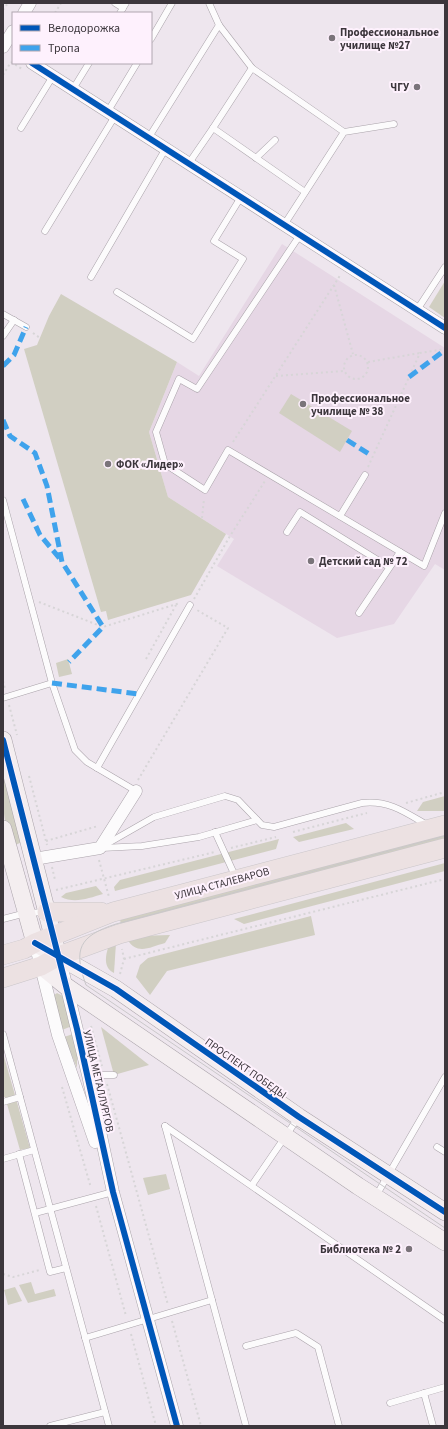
<svg xmlns="http://www.w3.org/2000/svg" width="448" height="1429" font-family="'Source Sans 3',sans-serif">
<style>
.built{fill:#e6d7e5}
.green{fill:#d1cfc2}
.lines{fill:none;stroke-linecap:round;stroke-linejoin:round}
.lane-casing{stroke:#aaa3aa;stroke-width:7}
.street-casing{stroke:#aaa3aa;stroke-width:13}
.secondary-casing{stroke:#aaa3aa;stroke-width:18}
.primary-casing{stroke:#cac6ca;stroke-width:20}
.path{stroke:#d7d5d7;stroke-width:2;stroke-dasharray:2 3;stroke-linecap:butt}
.lane{stroke:#fcfbfc;stroke-width:6}
.street{stroke:#fcfbfc;stroke-width:12}
.secondary{stroke:#f4eef0;stroke-width:17}
.primary{stroke:#ece1e2;stroke-width:19}
.tram{stroke:#cac8ca;stroke-width:1}
.quiet{stroke:#3fa3ec;stroke-width:5;stroke-dasharray:10 5;stroke-linecap:butt}
.cycleway-casing{stroke:#fef1fd;stroke-width:8}
.cycleway{stroke:#0057b8;stroke-width:6}
.poi-dot{fill:#7a747a;stroke:#fef1fd;stroke-width:1.5}
.labels{text-anchor:middle;stroke-width:4;stroke-linejoin:round;paint-order:stroke}
.poi-label{font-size:11px;font-weight:bold;fill:#3c363c;stroke:#fef1fd;text-anchor:start}
.street-label{font-size:11px;fill:#3c363c;stroke:#fef1fd}
</style>
<rect width="100%" height="100%" fill="#eee6ee"/>
<polygon class="built" points="282,244 445,348 445,570 435,564 394,624 337,638 217,566 234,539 168,497 149,432 177,362 199,376"/>
<g class="green">
<polygon points="445,281 445,318 429,307"/>
<polygon points="61,294 177,362 149,432 168,497 226,534 191,595 108,620 106,611 101,612 24,349 37,345 49,316"/>
<polygon points="291,394 352,431 340,452 279,413"/>
<polygon points="68,659 72,674 59,677 56,663"/>
<path d="M3 766 22 837 20 843 15 845C0 826 3 789 3 766Z"/>
<polygon points="445,796 445,811 417,811 423,802"/>
<polygon points="346,823 354,829 299,842 293,837"/>
<polygon points="445,832 445,840 121,927 120,918"/>
<polygon points="279,839 276,849 115,891 114,887 120,880"/>
<polygon points="445,863 445,871 244,924 234,919"/>
<path d="M96 886 103 894C89 898 75 904 61 897L66 893Z"/>
<polygon points="311,916 315,935 167,971 150,995 136,977 140,965 148,958"/>
<path d="M170 935 165 943C150 947 137 956 127 939L138 936Z"/>
<path d="M116 943 114 973C104 968 105 958 108 948Z"/>
<polygon points="57,993 63,996 72,1026 62,1030 53,996"/>
<polygon points="101,1027 149,1065 114,1075"/>
<polygon points="73,1034 77,1052 77,1068 64,1037"/>
<polygon points="3,1053 30,1148 20,1150 5,1097 3,1097"/>
<polygon points="166,1174 170,1189 148,1195 143,1178"/>
<polygon points="31,1282 35,1294 54,1289 56,1296 28,1303 19,1285"/>
<polygon points="15,1287 22,1301 8,1305 4,1290"/>
</g>
<g class="lines">
<defs>
<g id="lane">
<polyline points="115,3 123,8"/>
<polyline points="209,3 219,25 252,68"/>
<polyline points="120,13 126,3"/>
<polyline points="151,39 172,3"/>
<polyline points="73,89 89,63"/>
<polyline points="108,111 137,63"/>
<polyline points="21,128 53,76"/>
<polyline points="213,128 252,68 344,132"/>
<polyline points="149,137 219,25"/>
<polyline points="256,158 275,140"/>
<polyline points="189,163 213,128 305,192"/>
<polyline points="284,225 344,132 394,124"/>
<polyline points="45,231 115,116"/>
<polyline points="300,235 197,389 179,379 156,432 165,464 205,490 228,450 424,566 445,513"/>
<polyline points="91,277 166,148"/>
<polyline points="117,292 193,339 243,259 214,241 241,197"/>
<polyline points="417,310 445,267"/>
<polyline points="3,314 26,327"/>
<polyline points="3,336 14,320"/>
<polyline points="3,500 52,683 75,750 87,762 97,768 190,605"/>
<polyline points="340,516 365,475"/>
<polyline points="287,532 300,512 389,567"/>
<polyline points="359,613 400,552"/>
<polyline points="3,698 52,683"/>
<polyline points="97,768 136,791"/>
<polyline points="215,832 236,878"/>
<path d="M105 845 154 817 225 796 238 800 262 825 274 827 362 803C389 800 405 812 427 825"/>
<polyline points="102,848 142,846 199,837 257,820"/>
<polyline points="3,919 26,913 46,912"/>
<polyline points="3,1034 109,1426"/>
<polyline points="88,1075 114,1075"/>
<polyline points="3,1102 20,1097"/>
<polyline points="165,1126 445,1320"/>
<polyline points="165,1126 246,1426"/>
<polyline points="437,1147 445,1152"/>
<polyline points="19,1154 50,1272 66,1268"/>
<polyline points="3,1159 34,1150"/>
<polyline points="252,1185 298,1118"/>
<polyline points="376,1196 445,1077"/>
<polyline points="35,1213 113,1192"/>
<polyline points="85,1338 212,1300"/>
<polyline points="246,1346 296,1333 318,1347 339,1426"/>
<polyline points="424,1393 433,1426"/>
<polyline points="390,1403 445,1387"/>
<polyline points="50,1426 105,1412"/>
</g>
<g id="street">
<polyline points="24,13 30,3"/>
<polyline points="3,47 13,31"/>
<polyline points="32,63 445,328"/>
<polyline points="34,859 100,848 136,791"/>
<polyline points="35,943 58,1035 95,1142"/>
<polyline points="59,956 88,1075 113,1192 177,1426"/>
</g>
<g id="secondary">
<polyline points="3,740 56,948"/>
<polyline points="3,829 35,943 116,989 299,1117 445,1212"/>
<polyline points="41,966 67,987 358,1186 445,1242"/>
</g>
<g id="primary">
<polyline points="47,912 101,912"/>
<polyline points="3,955 24,949 35,943 113,912 445,825"/>
<polyline points="3,978 41,966 59,956 119,934 445,848"/>
</g>
</defs>
<use href="#lane" class="lane-casing"/>
<use href="#street" class="street-casing"/>
<use href="#secondary" class="secondary-casing"/>
<use href="#primary" class="primary-casing"/>
<g class="path">
<polyline points="3,10 8,3"/>
<polyline points="55,13 61,3"/>
<polyline points="11,62 22,69"/>
<polyline points="3,75 11,62"/>
<polyline points="334,285 353,354"/>
<polyline points="33,333 40,338"/>
<circle cx="356" cy="367" r="12"/>
<polyline points="368,362 420,353"/>
<polyline points="276,376 344,371"/>
<polyline points="233,442 341,274"/>
<polyline points="368,467 420,353 445,349"/>
<polyline points="202,518 204,499"/>
<polyline points="194,599 230,536 265,481"/>
<polyline points="39,602 103,627 180,603"/>
<polyline points="146,659 176,605"/>
<polyline points="3,681 5,689"/>
<polyline points="9,705 17,735"/>
<polyline points="29,776 47,845"/>
<polyline points="138,780 228,628 197,610"/>
<polyline points="406,803 445,792"/>
<polyline points="293,832 367,813"/>
<polyline points="46,841 98,826"/>
<polyline points="231,848 276,837"/>
<polyline points="99,860 109,897"/>
<polyline points="52,867 55,880"/>
<polyline points="56,890 215,852"/>
<polyline points="124,959 445,879"/>
<polyline points="120,974 124,959 122,949"/>
<polyline points="91,1026 102,1066"/>
<polyline points="107,1084 168,1305"/>
<polyline points="62,1087 91,1188"/>
<polyline points="96,1206 126,1316"/>
<polyline points="3,1274 13,1277 40,1270"/>
<polyline points="172,1321 201,1426"/>
<polyline points="131,1334 156,1426"/>
</g>
<use href="#lane" class="lane"/>
<use href="#street" class="street"/>
<use href="#secondary" class="secondary"/>
<use href="#primary" class="primary"/>
<path class="tram" d="M445 836 116 924C79 936 73 949 86 985L445 1228"/>
<g class="quiet">
<polyline points="3,366 14,355 26,327"/>
<polyline points="409,377 445,350"/>
<polyline points="3,420 10,436 35,453 47,486 62,562 103,627 69,662"/>
<polyline points="347,440 372,456"/>
<polyline points="23,499 40,535 61,560"/>
<polyline points="52,683 139,694"/>
</g>
<defs>
<g id="cycleway">
<polyline points="32,63 445,328"/>
<polyline points="3,740 77,1029 113,1192 177,1426"/>
<polyline points="35,943 116,989 299,1117 445,1212"/>
</g>
</defs>
<use href="#cycleway" class="cycleway-casing"/>
<use href="#cycleway" class="cycleway"/>
</g>
<g class="poi-dot">
<circle cx="332" cy="38" r="4"/>
<circle cx="417" cy="87" r="4"/>
<circle cx="303" cy="404" r="4"/>
<circle cx="108" cy="464" r="4"/>
<circle cx="311" cy="561" r="4"/>
<circle cx="409" cy="1249" r="4"/>
</g>
<g class="labels">
<g class="poi-label">
<text x="340" y="36">Профессиональное<tspan x="340" dy="13">училище №27</tspan></text>
<text x="409" y="91" text-anchor="end">ЧГУ</text>
<text x="311" y="402">Профессиональное<tspan x="311" dy="13">училище № 38</tspan></text>
<text x="116" y="468">ФОК «Лидер»</text>
<text x="319" y="565">Детский сад № 72</text>
<text x="401" y="1253" text-anchor="end">Библиотека № 2</text>
</g>
<g class="street-label">
<text transform="translate(222 883) rotate(-15)" y="4">УЛИЦА СТАЛЕВАРОВ</text>
<text transform="translate(246 1068) rotate(35)" y="4">ПРОСПЕКТ ПОБЕДЫ</text>
<text transform="translate(99 1081) rotate(77)" y="4">УЛИЦА МЕТАЛЛУРГОВ</text>
</g>
</g>
<rect width="448" height="1429" fill="none" stroke="#3c363c" stroke-width="8"/>
<rect x="12" y="12" width="140" height="52" fill="#fef1fd" stroke="#b0a6b0"/>
<rect x="20" y="25" width="20" height="6" fill="#0057b8" stroke="#b0a6b0"/>
<text x="48" y="32" font-size="12" fill="#3c363c">Велодорожка</text>
<rect x="20" y="45" width="20" height="6" fill="#3fa3ec" stroke="#b0a6b0"/>
<text x="48" y="52" font-size="12" fill="#3c363c">Тропа</text>
</svg>
